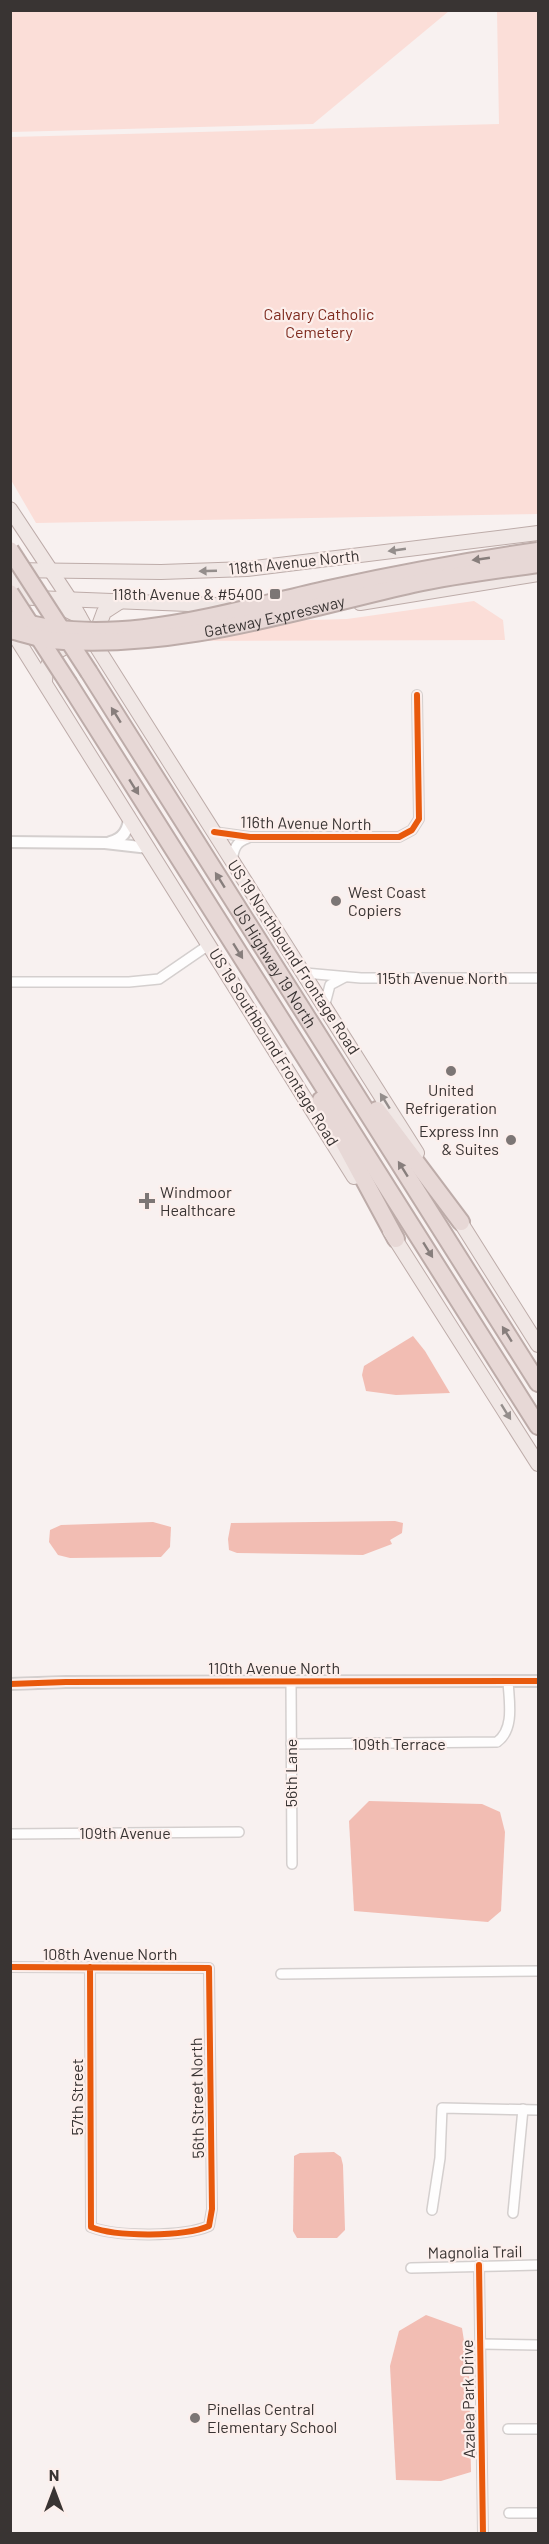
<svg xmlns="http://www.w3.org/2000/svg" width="549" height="2544" font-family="Barlow,sans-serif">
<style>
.green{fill:#fbded8}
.water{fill:#f2bdb3}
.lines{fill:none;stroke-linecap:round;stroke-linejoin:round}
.minor-casing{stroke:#d4cfce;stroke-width:12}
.tertiary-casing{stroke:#d4cfce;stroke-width:14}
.primary-casing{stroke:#bdaca9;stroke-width:16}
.motorway-casing{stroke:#bdaca9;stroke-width:20}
.minor{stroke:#fefdfd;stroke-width:9}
.tertiary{stroke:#fefdfd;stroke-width:10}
.primary{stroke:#f0e7e5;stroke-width:14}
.motorway{stroke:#e7d8d6;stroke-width:16}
.motorway-bridge-casing{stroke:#bdaca9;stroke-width:20;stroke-linecap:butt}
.motorway-bridge{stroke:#e7d8d6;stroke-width:16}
.cycleway-casing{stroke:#fcefec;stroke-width:10}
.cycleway{stroke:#e8590c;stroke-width:6}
.oneway{fill:#948e8c}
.oneway2{fill:#877e7c}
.poi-dot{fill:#7c7675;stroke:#fcefec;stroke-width:2}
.labels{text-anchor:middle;stroke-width:4.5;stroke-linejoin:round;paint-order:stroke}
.park-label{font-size:16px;fill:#7e2b1f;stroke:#fcefec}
.street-label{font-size:16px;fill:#393433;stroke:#fcefec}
.poi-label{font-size:16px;fill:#393433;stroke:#fcefec;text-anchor:start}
</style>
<rect width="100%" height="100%" fill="#f8f1f0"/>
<g class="green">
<polygon points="10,11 11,10 449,11 313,124 11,132"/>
<polygon points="497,11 538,11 538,514 36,523 11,480 11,137 499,124"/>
<polygon points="474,601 503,620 505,640 137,641 240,622 347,619"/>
</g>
<g class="water">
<polygon points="413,1336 425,1351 450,1393 396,1395 366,1391 362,1375 364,1366"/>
<polygon points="395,1521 403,1523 402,1533 390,1540 392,1544 363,1555 237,1553 229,1550 228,1539 231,1523"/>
<polygon points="153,1522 171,1527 170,1547 161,1557 70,1558 58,1555 49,1542 50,1530 61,1525"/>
<polygon points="369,1801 482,1804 500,1812 505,1832 501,1911 488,1922 354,1911 349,1821"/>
<polygon points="334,2152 341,2157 343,2165 345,2230 337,2238 297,2238 293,2231 294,2156 300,2153"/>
<polygon points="426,2315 462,2328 469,2373 471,2472 441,2481 396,2480 390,2366 399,2331"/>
</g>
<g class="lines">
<defs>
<g id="minor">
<polyline points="214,832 250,837 399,837 412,830 419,819 417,695"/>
<path d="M232 861C234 848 236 842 248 838"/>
<polyline points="305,973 361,978 538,978"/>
<polyline points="10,982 129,982 159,979 210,944"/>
<polyline points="325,1004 330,985 345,977"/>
<polyline points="291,1682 292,1864"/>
<path d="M291 1744 497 1742C515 1729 509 1701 508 1681"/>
<polyline points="10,1834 239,1832"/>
<path d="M10 1967 209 1968 212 2209 209 2226C184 2237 116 2237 91 2227L90 1967"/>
<polyline points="281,1974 538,1971"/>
<polyline points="432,2210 440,2158 442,2108 538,2110"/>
<polyline points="513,2213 523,2109"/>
<polyline points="479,2265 483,2534"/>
<polyline points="411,2268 538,2265"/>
<polyline points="481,2344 538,2345"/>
<polyline points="508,2429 538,2429"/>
<polyline points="509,2513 538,2513"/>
</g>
<g id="tertiary">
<polyline points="10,842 105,843 149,848"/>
<path d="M110 842C123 839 129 830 129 816"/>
<polyline points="10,1684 66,1682 538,1681"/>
</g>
<g id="primary">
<polyline points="10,509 69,598 93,641 417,1153"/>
<polyline points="10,570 161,572 247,569 538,533"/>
<polyline points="10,582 79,616"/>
<polyline points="10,597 239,606"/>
<polyline points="360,603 538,574"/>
<polyline points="10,628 354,1177"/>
<polyline points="94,639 104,612 121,601"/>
<path d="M45 682C45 661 57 643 80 646"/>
<polyline points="456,1215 538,1345"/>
<polyline points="390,1231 538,1464"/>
</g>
<g id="motorway">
<path id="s1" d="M89 672 538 1383"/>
<polyline points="69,684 538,1426"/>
<polyline points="321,1100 396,1239"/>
<polyline points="377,1110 461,1222"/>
</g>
</defs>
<use href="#minor" class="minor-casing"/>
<use href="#tertiary" class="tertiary-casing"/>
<use href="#primary" class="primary-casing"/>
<use href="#motorway" class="motorway-casing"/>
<use href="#minor" class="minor"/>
<use href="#tertiary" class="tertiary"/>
<use href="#primary" class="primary"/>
<use href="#motorway" class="motorway"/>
<defs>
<g id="motorway-bridge">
<polyline points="10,550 89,672"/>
<polyline points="10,593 69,684"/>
<path d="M11 619C113 651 229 611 329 589 398 574 468 561 538 551"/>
<path id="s2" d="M10 630C23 633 37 638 50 640 173 651 294 611 413 584 454 575 497 570 538 564"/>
</g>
</defs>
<use href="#motorway-bridge" class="motorway-bridge-casing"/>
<use href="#motorway-bridge" class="motorway-bridge"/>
<defs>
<g id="cycleway">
<polyline points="214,832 250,837 399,837 412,830 419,819 417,695"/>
<polyline points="10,1684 66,1682 538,1681"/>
<path d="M10 1967 209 1968 212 2209 209 2226C184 2237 116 2237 91 2227L90 1967"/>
<polyline points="479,2265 483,2534"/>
</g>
</defs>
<use href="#cycleway" class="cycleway-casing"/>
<use href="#cycleway" class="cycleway"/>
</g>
<defs><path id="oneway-solid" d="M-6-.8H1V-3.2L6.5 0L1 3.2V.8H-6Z" transform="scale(1.5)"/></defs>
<g class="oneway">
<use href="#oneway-solid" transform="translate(397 550) rotate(172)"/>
<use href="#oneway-solid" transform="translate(208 571) rotate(178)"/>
<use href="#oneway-solid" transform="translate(385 1101) rotate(-122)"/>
<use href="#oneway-solid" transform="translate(506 1412) rotate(58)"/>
</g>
<g class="oneway2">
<use href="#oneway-solid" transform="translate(481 559) rotate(172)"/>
<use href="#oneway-solid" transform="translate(116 715) rotate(-122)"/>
<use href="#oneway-solid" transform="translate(134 787) rotate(58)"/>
<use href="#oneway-solid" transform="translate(220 880) rotate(-122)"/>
<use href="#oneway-solid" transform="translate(238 951) rotate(58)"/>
<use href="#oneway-solid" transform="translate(403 1169) rotate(-122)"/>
<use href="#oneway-solid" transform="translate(428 1250) rotate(58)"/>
<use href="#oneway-solid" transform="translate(507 1334) rotate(-122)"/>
</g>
<g class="poi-dot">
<rect x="269" y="588" width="12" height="12" rx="3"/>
<circle cx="336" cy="901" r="6"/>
<circle cx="451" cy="1071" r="6"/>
<circle cx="511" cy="1140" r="6"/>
<path d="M144 1192h6v6h6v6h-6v6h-6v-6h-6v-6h6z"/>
<circle cx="195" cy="2418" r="6"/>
</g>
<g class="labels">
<g class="park-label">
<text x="319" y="320">Calvary Catholic<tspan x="319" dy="18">Cemetery</tspan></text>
</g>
<g class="street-label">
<text transform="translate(294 562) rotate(-6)" y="6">118th Avenue North</text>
<text dy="6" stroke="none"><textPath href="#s2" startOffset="268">Gateway Expressway</textPath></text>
<text transform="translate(306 823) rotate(1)" y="6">116th Avenue North</text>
<text transform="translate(294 957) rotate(57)" y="6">US 19 Northbound Frontage Road</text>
<text dy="6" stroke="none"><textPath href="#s1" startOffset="348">US Highway 19 North</textPath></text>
<text x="442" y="984">115th Avenue North</text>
<text transform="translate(274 1047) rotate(58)" y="6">US 19 Southbound Frontage Road</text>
<text x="274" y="1674">110th Avenue North</text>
<text x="399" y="1750">109th Terrace</text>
<text transform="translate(291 1773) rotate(-90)" y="6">56th Lane</text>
<text x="125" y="1839">109th Avenue</text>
<text x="110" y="1960">108th Avenue North</text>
<text transform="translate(77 2097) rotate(-90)" y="6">57th Street</text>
<text transform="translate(197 2098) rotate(-91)" y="6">56th Street North</text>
<text transform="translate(475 2252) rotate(-1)" y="6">Magnolia Trail</text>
<text transform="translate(468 2399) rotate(-91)" y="6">Azalea Park Drive</text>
</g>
<g class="poi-label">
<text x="263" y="600" text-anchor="end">118th Avenue &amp; #5400</text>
<text x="348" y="898">West Coast<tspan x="348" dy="18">Copiers</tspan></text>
<text x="451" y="1096" text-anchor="middle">United<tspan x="451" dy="18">Refrigeration</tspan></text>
<text x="499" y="1137" text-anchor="end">Express Inn<tspan x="499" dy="18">&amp; Suites</tspan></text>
<text x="160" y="1198">Windmoor<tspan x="160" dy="18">Healthcare</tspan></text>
<text x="207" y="2415">Pinellas Central<tspan x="207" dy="18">Elementary School</tspan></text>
</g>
</g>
<rect width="549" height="2544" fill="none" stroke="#393433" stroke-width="24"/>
<g transform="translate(54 2490)" stroke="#fcefec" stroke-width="4.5" paint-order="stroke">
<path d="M0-4.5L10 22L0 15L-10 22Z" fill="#393433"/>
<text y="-9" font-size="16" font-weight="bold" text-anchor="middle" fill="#393433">N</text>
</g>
</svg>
